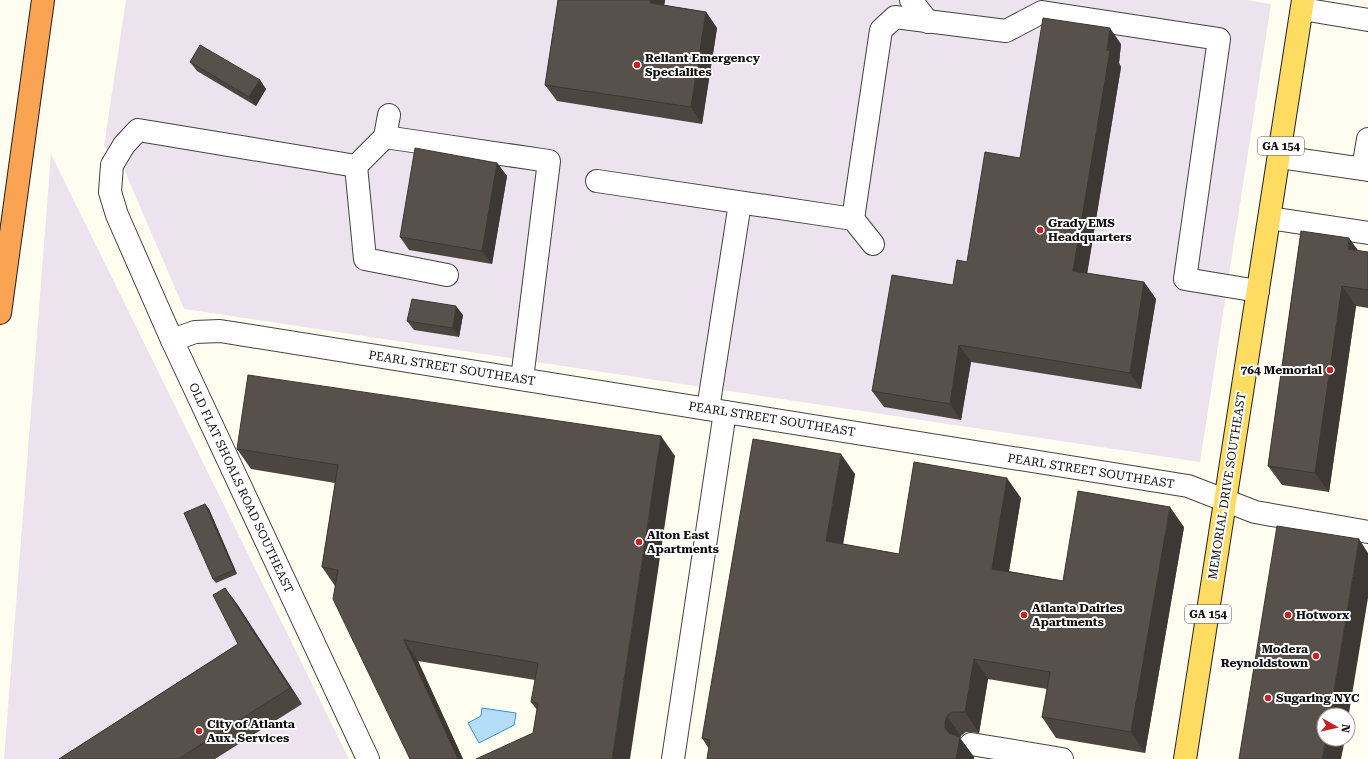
<svg xmlns="http://www.w3.org/2000/svg" width="1368" height="759" font-family="'Roboto Serif',serif">
<style>
.industrial{fill:#ede3ee}
.water{fill:#b3ddf9;stroke:#3690d3}
.lines{fill:none;stroke-linecap:round;stroke-linejoin:round}
.minor-casing{stroke:#424242;stroke-width:24}
.major-casing{stroke:#202020;stroke-width:24}
.highway-casing{stroke:#202020;stroke-width:24}
.minor{stroke:#fff;stroke-width:22}
.major{stroke:#fedc62;stroke-width:22}
.highway{stroke:#faa453;stroke-width:22}
.wall{fill:#4c4540}
.shaded-wall{fill:#3e3834}
.building{fill:#58504a;stroke:#3e3834}
.poi-dot{fill:#c52023;stroke:#fff;stroke-width:1.5}
.labels{text-anchor:middle;stroke-width:4;stroke-linejoin:round;paint-order:stroke}
.shield{fill:#fff;stroke:#575757;stroke-width:1}
.shield-label{font-size:11px;font-weight:bold;fill:#0f0f0f}
.poi-label{font-size:12px;font-weight:bold;fill:#0f0f0f;stroke:#fff;text-anchor:start}
.street-label{font-size:12px;fill:#0f0f0f;stroke:#fff}
</style>
<rect width="100%" height="100%" fill="#fffdf0"/>
<g class="industrial">
<polygon points="126,0 1246,0 1271,4 1200,462 184,309 123,167 104,146"/>
<polygon points="51,154 349,759 4,759"/>
</g>
<polygon class="water" points="482,708 516,713 514,725 479,743 468,723 481,716"/>
<g class="lines">
<defs>
<g id="minor">
<polyline points="911,0 928,22"/>
<polyline points="1302,9 1368,20"/>
<polyline points="385,137 389,115"/>
<polyline points="1368,139 1363,169 1368,170"/>
<polyline points="1280,157 1363,169"/>
<polyline points="356,166 385,137 549,161 522,379"/>
<polyline points="597,181 853,219 873,244"/>
<polyline points="1270,218 1368,233"/>
<polyline points="853,219 881,30 895,17 1006,31 1042,12 1219,39 1185,279 1258,291"/>
<polyline points="172,340 195,332 220,331 1188,486 1255,512 1368,532"/>
<polyline points="708,409 740,203"/>
<polyline points="971,744 1062,759"/>
<polyline points="368,759 172,340 117,215 110,192 112,165 124,145 138,130 356,166 365,259 447,275"/>
<polyline points="673,759 725,412"/>
</g>
<polyline id="major" points="1185,759 1303,0"/>
<polyline id="highway" points="0,313 43,0"/>
</defs>
<use href="#minor" class="minor-casing"/>
<use href="#major" class="major-casing"/>
<use href="#highway" class="highway-casing"/>
<use href="#minor" class="minor"/>
<use href="#major" class="major"/>
<use href="#highway" class="highway"/>
</g>
<g class="wall">
<polygon points="558,0 665,0 664,5 706,12 717,28 702,124 557,101 545,85"/>
<polygon points="1121,44 1119,63 1121,67 1087,273 1144,282 1156,299 1141,389 971,362 961,420 884,407 872,391 953,285 967,262 1020,158"/>
<polygon points="190,62 260,80 266,89 256,106 197,71"/>
<polygon points="497,163 507,176 492,264 409,250 400,237"/>
<polygon points="1301,231 1358,251 1368,252 1368,308 1356,306 1329,492 1282,485 1268,466"/>
<polygon points="463,315 459,337 414,330 407,321"/>
<polygon points="237,449 675,456 533,733 537,710 531,702 535,680 418,661 463,759 410,759 335,586 322,567 335,483 251,469"/>
<polygon points="855,474 843,544 899,554 1021,498 1009,571 1063,581 1184,527 1145,753 1056,738 1042,717 1047,689 988,679 979,733 966,732 961,736 960,738 974,757 974,759 707,759 709,749 702,738"/>
<polygon points="205,504 209,509 237,574 216,583 213,579"/>
<polygon points="225,588 237,604 302,704 215,759 59,759 238,644"/>
</g>
<g class="shaded-wall">
<polygon points="651,0 665,0 662,20 650,3"/>
<polygon points="706,12 717,28 702,124 691,107"/>
<polygon points="1110,28 1121,44 1119,63 1121,67 1085,287 1073,271"/>
<polygon points="260,80 266,89 256,106 249,97"/>
<polygon points="497,163 507,176 492,264 482,251"/>
<polygon points="1349,238 1363,257 1348,249"/>
<polygon points="1144,282 1156,299 1141,389 1130,373"/>
<polygon points="1342,286 1356,306 1329,492 1315,473"/>
<polygon points="456,306 463,315 459,337 453,328"/>
<polygon points="959,345 971,362 961,420 950,404"/>
<polygon points="661,436 675,456 630,759 612,759"/>
<polygon points="841,454 855,474 840,562 826,541"/>
<polygon points="1007,478 1021,498 1006,589 992,569"/>
<polygon points="205,504 209,509 237,574 234,570"/>
<polygon points="1170,507 1184,527 1145,753 1131,732"/>
<polygon points="1359,539 1368,553 1368,598 1348,719 1348,715 1330,715"/>
<polygon points="225,588 237,604 302,704 290,688"/>
<polygon points="404,640 418,661 463,759 458,759"/>
<polygon points="974,659 988,679 979,733 965,712"/>
<polygon points="947,716 961,736 960,738 974,757 974,759 956,759 945,728 945,722"/>
<polygon points="1326,739 1345,739 1341,759 1322,759"/>
</g>
<g class="building">
<polygon points="558,0 651,0 650,3 706,12 691,107 545,85"/>
<polygon points="1043,18 1110,28 1107,50 1110,51 1073,271 1144,282 1130,373 959,345 950,404 872,391 892,275 953,285 957,260 967,262 985,152 1020,158"/>
<polygon points="200,45 260,80 249,97 190,62"/>
<polygon points="415,148 497,163 482,251 400,237"/>
<polygon points="1301,231 1349,238 1348,249 1368,252 1368,290 1342,286 1315,473 1268,466"/>
<polygon points="412,299 456,306 453,328 407,321"/>
<polygon points="248,375 661,436 612,759 476,759 533,733 538,703 531,702 538,663 404,640 458,759 410,759 333,599 338,570 322,567 338,465 237,449"/>
<polygon points="753,439 841,454 826,541 899,554 914,462 1007,478 992,569 1063,581 1078,491 1170,507 1131,732 1042,717 1050,672 974,659 965,712 952,712 947,716 945,722 945,728 949,733 960,737 956,759 707,759 710,740 702,738"/>
<polygon points="205,504 234,570 213,579 184,513"/>
<polygon points="1277,526 1359,539 1330,715 1324,715 1324,739 1326,739 1322,759 1239,759"/>
<polygon points="225,588 290,688 178,759 59,759 238,644 213,595"/>
</g>
<g class="poi-dot">
<circle cx="637" cy="65" r="4"/>
<circle cx="1040" cy="230" r="4"/>
<circle cx="1330" cy="370" r="4"/>
<circle cx="639" cy="542" r="4"/>
<circle cx="1024" cy="615" r="4"/>
<circle cx="1288" cy="615" r="4"/>
<circle cx="1316" cy="656" r="4"/>
<circle cx="1268" cy="698" r="4"/>
<circle cx="199" cy="731" r="4"/>
</g>
<g class="labels">
<g class="shield">
<rect x="1258" y="137" width="46" height="18" rx="3"/>
<rect x="1185" y="605" width="46" height="18" rx="3"/>
</g>
<g class="shield-label">
<text x="1281" y="150">GA 154</text>
<text x="1208" y="618">GA 154</text>
</g>
<g class="poi-label">
<text x="645" y="62">Reliant Emergency<tspan x="645" dy="14">Specialites</tspan></text>
<text x="1048" y="227">Grady EMS<tspan x="1048" dy="14">Headquarters</tspan></text>
<text x="1322" y="374" text-anchor="end">764 Memorial</text>
<text x="647" y="539">Alton East<tspan x="647" dy="14">Apartments</tspan></text>
<text x="1032" y="612">Atlanta Dairies<tspan x="1032" dy="14">Apartments</tspan></text>
<text x="1296" y="619">Hotworx</text>
<text x="1308" y="653" text-anchor="end">Modera<tspan x="1308" dy="14">Reynoldstown</tspan></text>
<text x="1276" y="702">Sugaring NYC</text>
<text x="207" y="728">City of Atlanta<tspan x="207" dy="14">Aux. Services</tspan></text>
</g>
<g class="street-label">
<text transform="translate(452 368) rotate(9)" y="4">PEARL STREET SOUTHEAST</text>
<text transform="translate(772 419) rotate(9)" y="4">PEARL STREET SOUTHEAST</text>
<text transform="translate(1091 471) rotate(9)" y="4">PEARL STREET SOUTHEAST</text>
<text transform="translate(1227 486) rotate(-81)" y="4">MEMORIAL DRIVE SOUTHEAST</text>
<text transform="translate(241 488) rotate(65)" y="4">OLD FLAT SHOALS ROAD SOUTHEAST</text>
</g>
</g>
<g transform="translate(1336 727) rotate(98)"><circle r="19" fill="#ffffff" stroke="#9f9f9f"/>
<path d="M0-3L7 15L0 10L-7 15Z" fill="#c52023"/>
<text y="-6" font-size="11" font-weight="bold" text-anchor="middle" fill="#0f0f0f">N</text>
</g>
</svg>
